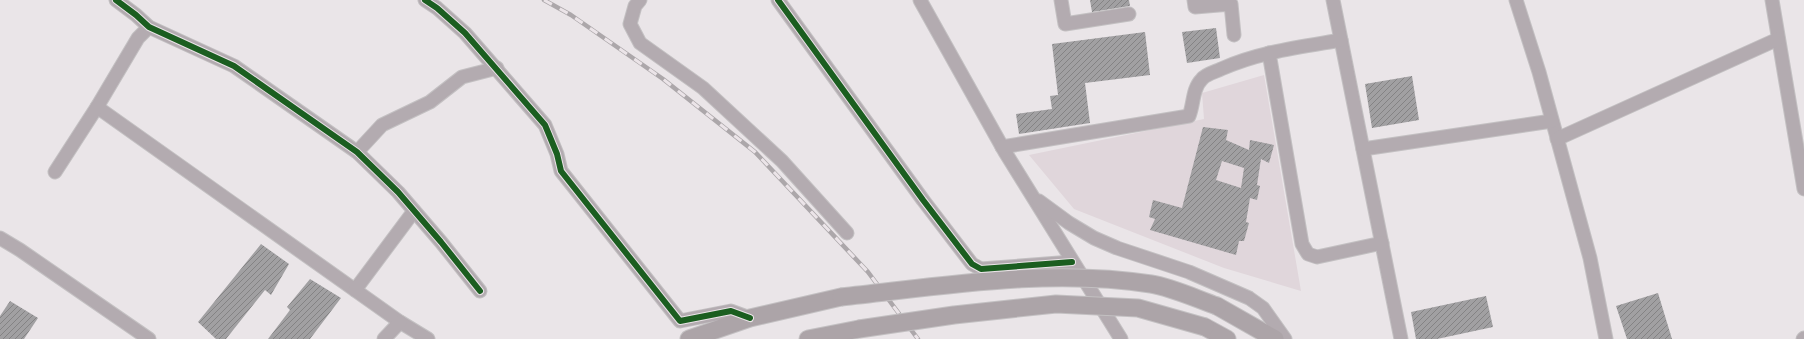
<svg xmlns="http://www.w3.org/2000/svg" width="1804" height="339" font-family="'Fira Sans Condensed',sans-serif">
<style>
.built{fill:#e0d6db}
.building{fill:url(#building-hatch);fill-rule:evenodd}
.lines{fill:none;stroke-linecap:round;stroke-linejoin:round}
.minor-casing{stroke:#c3c0c2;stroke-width:15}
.major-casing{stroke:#c3c0c2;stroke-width:19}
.minor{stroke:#b3abb0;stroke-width:13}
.major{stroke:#aca4a8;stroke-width:17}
.rail-casing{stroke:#aca7aa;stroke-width:4.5}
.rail{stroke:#ebe4e8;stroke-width:3;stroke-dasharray:9;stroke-linecap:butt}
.major-bridge-casing{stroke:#c3c0c2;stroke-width:19;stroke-linecap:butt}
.major-bridge{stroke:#aca4a8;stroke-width:17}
.cycleway-casing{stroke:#ebe4e8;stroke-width:8}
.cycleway{stroke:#1b5e20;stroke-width:6}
</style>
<defs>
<pattern id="building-hatch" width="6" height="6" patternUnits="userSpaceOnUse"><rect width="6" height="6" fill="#a1a0a2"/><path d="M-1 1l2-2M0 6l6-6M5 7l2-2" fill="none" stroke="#848384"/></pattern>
</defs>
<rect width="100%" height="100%" fill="#eae5e8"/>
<polygon class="built" points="1264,75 1301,291 1224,268 1074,209 1029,155 1204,119 1202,93"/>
<g class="building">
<polygon points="1090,0 1129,0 1130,6 1092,12"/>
<polygon points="1216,28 1220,58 1187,63 1182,32"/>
<polygon points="1145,32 1150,75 1085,83 1090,123 1019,134 1016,114 1052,109 1050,96 1058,95 1052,44"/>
<polygon points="1412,76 1419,120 1372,128 1365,84"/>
<path d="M1203 127 1228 130 1226 140 1249 150 1250 140 1274 145 1269 163 1261 159 1257 185 1260 186 1257 200 1250 198 1246 222 1249 223 1244 241H1239L1236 255 1150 230 1155 219 1149 217 1153 200 1182 208ZM1222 161 1244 168 1241 188 1216 180Z"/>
<polygon points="261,244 289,264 271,295 265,290 226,339 216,339 198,322"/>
<polygon points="310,279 341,298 310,339 268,339 290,310 287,307"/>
<polygon points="1658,293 1672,339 1627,339 1616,306"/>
<polygon points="1486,296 1493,327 1437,339 1416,339 1411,312"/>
<polygon points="10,301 38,318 24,339 0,339 0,316"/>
</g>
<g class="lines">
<defs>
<g id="minor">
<polyline points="116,0 136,15 149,27 234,66 357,152 398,192 441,242 480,291"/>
<polyline points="425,0 437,8 465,33 545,125 557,154 561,171 680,321 731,311 750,318"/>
<polyline points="640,0 635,6 630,24 640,43 703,88 782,161 847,233"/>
<polyline points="778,0 923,200 972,264 981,269 1072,262"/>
<polyline points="920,0 1005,152 1121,339"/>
<polyline points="1061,0 1065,24 1129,14"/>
<polyline points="1194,0 1195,7 1231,4 1234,35"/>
<polyline points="1333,0 1401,339"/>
<polyline points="1516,0 1539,72 1590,258 1606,339"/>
<polyline points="1772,0 1804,189"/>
<polyline points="1269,53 1302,244 1308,254 1317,257 1382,243"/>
<polyline points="97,107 400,322 428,339"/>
<polyline points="1557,139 1778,39"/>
<path d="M1002 147 1189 116C1194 104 1192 89 1202 79 1206 74 1215 72 1221 69 1259 52 1300 47 1341 40"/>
<polyline points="1363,149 1552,121"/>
<polyline points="357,152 382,125 430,102 462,77 497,68"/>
<polyline points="55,172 97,107 138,38 149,27"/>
<polyline points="1039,201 1069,223 1094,238 1117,248 1189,272 1249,298 1263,308 1285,339"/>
<polyline points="0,238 20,250 149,339"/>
<polyline points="355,290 414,211"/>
<polyline points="384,339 400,322"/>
<polyline points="1803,339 1804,338"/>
</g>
<g id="major">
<polyline points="1217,306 1275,339"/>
<polyline points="1205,327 1227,339"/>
<polyline points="689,339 750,318 841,297"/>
<polyline points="808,339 859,329"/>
</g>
</defs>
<use href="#minor" class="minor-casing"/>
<use href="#major" class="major-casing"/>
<use href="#minor" class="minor"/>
<use href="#major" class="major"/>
<defs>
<polyline id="rail" points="544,0 571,15 663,79 755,152 868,272 918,339"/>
</defs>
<use href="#rail" class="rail-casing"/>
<use href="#rail" class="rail"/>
<defs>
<g id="major-bridge">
<path d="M841 297C943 286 1049 268 1151 284 1171 287 1197 299 1217 306"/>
<polyline points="859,329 954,315 1056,304 1138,308 1205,327"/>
</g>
</defs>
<use href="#major-bridge" class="major-bridge-casing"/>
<use href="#major-bridge" class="major-bridge"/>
<defs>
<g id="cycleway">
<polyline points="116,0 136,15 149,27 234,66 357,152 398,192 441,242 480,291"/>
<polyline points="425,0 437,8 465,33 545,125 557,154 561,171 680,321 731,311 750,318"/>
<polyline points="778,0 923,200 972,264 981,269 1072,262"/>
</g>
</defs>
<use href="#cycleway" class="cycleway-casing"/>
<use href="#cycleway" class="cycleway"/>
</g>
</svg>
